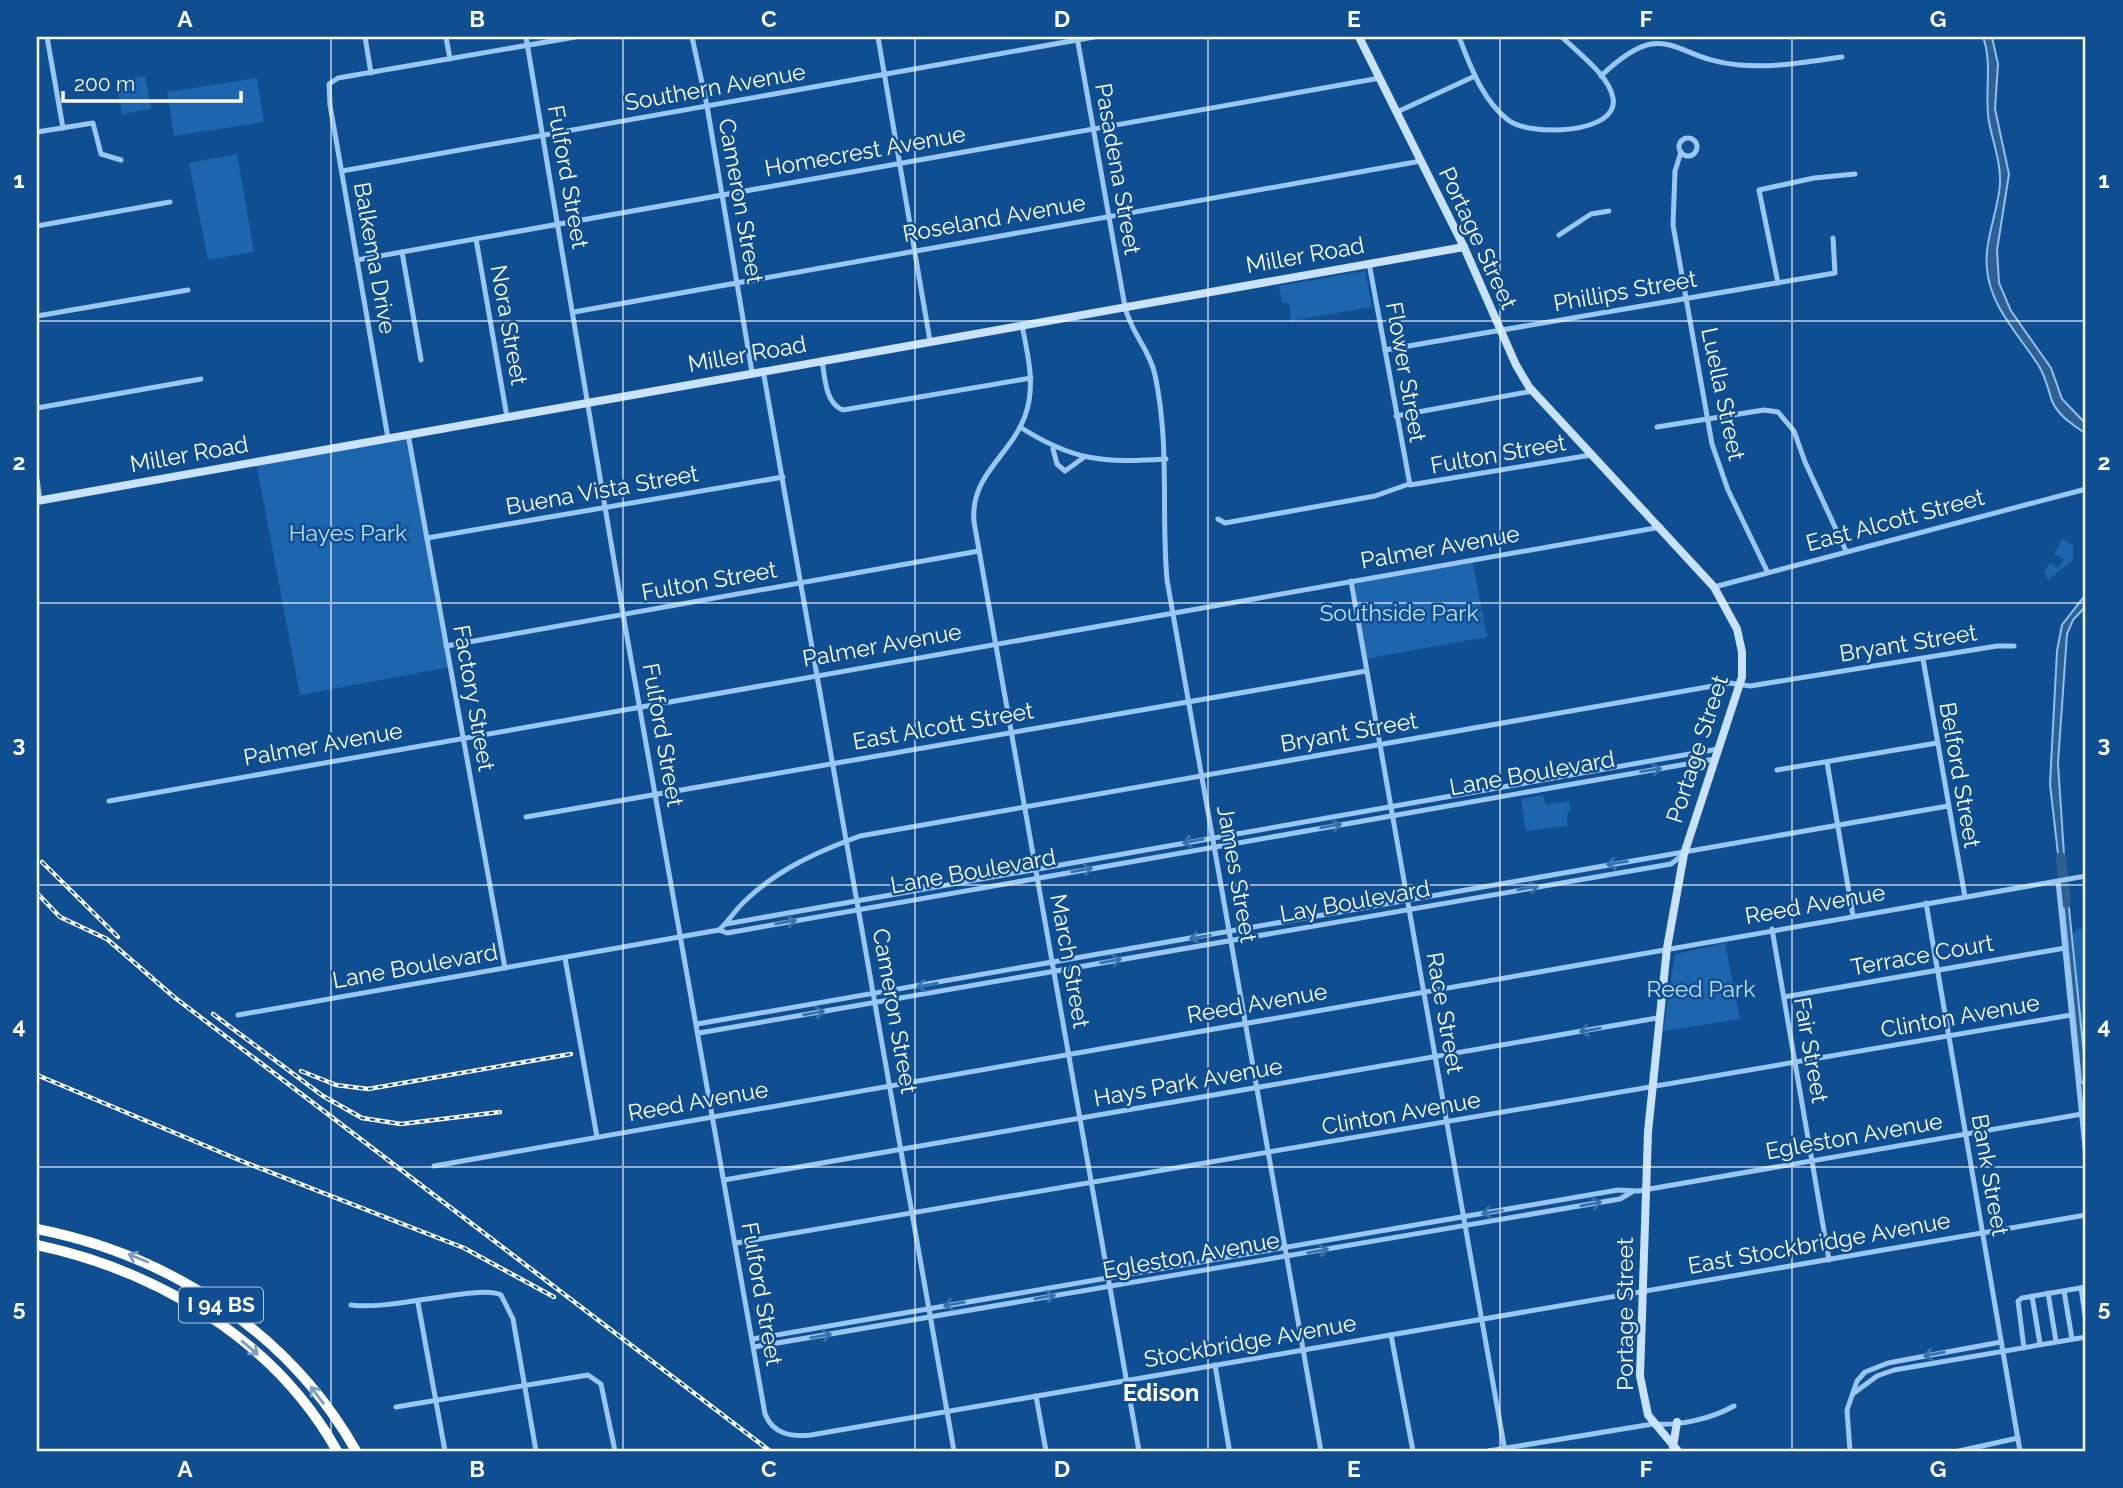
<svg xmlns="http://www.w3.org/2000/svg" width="2123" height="1488" font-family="Raleway,sans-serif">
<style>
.green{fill:#1d66ad}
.water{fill:#316090;stroke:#8ac2f7;stroke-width:2}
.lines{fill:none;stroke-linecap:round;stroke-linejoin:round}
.river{stroke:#316090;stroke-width:10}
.street{stroke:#99c6f3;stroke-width:5}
.secondary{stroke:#c8e2fd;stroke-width:8}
.highway{stroke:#fff;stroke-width:10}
.rail-casing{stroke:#fff;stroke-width:4.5}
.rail{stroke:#0f4e90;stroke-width:2;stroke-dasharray:5;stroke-linecap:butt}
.oneway{stroke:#3872ae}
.oneway2{stroke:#7b9ec2}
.grid{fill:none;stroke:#fff;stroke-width:2;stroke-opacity:0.55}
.labels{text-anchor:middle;stroke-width:5;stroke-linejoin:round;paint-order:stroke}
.shield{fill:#0f4e90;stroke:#b7cade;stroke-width:2}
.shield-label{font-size:21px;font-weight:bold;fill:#fff}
.street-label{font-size:23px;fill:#fff;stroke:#0f4e90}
.park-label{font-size:23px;fill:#c0dffe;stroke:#0f4e90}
.neighbourhood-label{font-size:24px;font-weight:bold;fill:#fff;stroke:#0f4e90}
.neatline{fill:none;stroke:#fff;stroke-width:2.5}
.grid-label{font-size:23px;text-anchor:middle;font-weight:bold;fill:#fff}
</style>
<rect width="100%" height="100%" fill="#0f4e90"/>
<g class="green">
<polygon points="145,76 151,109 122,114 116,82"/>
<polygon points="257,78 264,122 174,136 167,92"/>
<polygon points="237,154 254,252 208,260 189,163"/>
<polygon points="1365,271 1372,307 1291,321 1289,303 1282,302 1279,286"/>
<polygon points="408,434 450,667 300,695 256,462"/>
<polygon points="2062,539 2073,545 2073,560 2048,580 2044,572 2050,563 2058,568 2064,559 2054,554"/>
<polygon points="1472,560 1487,637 1365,659 1351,581"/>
<polygon points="1543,795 1546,805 1569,801 1571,811 1568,811 1567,826 1526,831 1521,799"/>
<polygon points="2086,928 2086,1074 2073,934 2077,929"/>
<polygon points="1725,943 1740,1019 1663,1031 1675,954"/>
</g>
<g class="water">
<path d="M1983 37H1992L1998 64 1995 109 2009 174 1997 250 1999 283 2011 311 2051 368 2062 399 2086 424V434C2074 425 2059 417 2052 401 2048 389 2046 378 2039 366 2020 336 1990 307 1987 269 1984 240 1998 212 2000 184 2001 162 1993 143 1989 122 1984 94 1993 64 1983 37Z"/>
<polygon points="2086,594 2086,606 2073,620 2067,634 2058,763 2065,870 2060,871 2050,784 2057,651 2062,625"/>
<polygon points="2067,889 2086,1074 2086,1089 2081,1081 2062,890"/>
</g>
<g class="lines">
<polyline class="river" points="2061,857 2066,903"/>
<g class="street">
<polyline points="47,37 63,128"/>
<polyline points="365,37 371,73"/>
<polyline points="446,37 450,59"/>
<path d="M526 37 623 614 765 1414C773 1434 791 1437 811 1435L2086 1215"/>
<polyline points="692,37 707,106 752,372"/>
<polyline points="878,37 930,341"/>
<path d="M1077 37 1125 307C1131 333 1150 350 1155 375 1170 445 1161 510 1167 580L1321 1451"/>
<path d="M1459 37C1470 65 1482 100 1508 120 1530 137 1620 134 1613 98 1609 75 1578 53 1562 37"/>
<path d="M1601 76C1667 13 1672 60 1739 65 1773 68 1808 62 1842 57"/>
<polyline points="1397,112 1475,76"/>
<polyline points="37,132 93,123 101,154 121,160"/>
<circle cx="1688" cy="147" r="9"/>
<polyline points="1681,152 1675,171 1673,225 1712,444 1728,490 1767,571"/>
<polyline points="342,171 1094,37"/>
<polyline points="37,226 170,202"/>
<polyline points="1559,235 1591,214 1609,211"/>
<polyline points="476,239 507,417"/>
<polyline points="402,252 421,360"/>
<polyline points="357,260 1380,78"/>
<polyline points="1369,263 1410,485 1591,455"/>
<polyline points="1778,283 1759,190 1814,178 1855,174"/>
<polyline points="574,312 1421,161"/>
<polyline points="37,316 188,290"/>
<path d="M1022 325C1028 356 1036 386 1025 416 1010 457 970 474 974 522L1139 1451"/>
<polyline points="1385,350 1835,273 1833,238"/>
<path d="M822 360C825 378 825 403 843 410L1031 378"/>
<polyline points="763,370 954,1451"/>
<polyline points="37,408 201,379"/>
<polyline points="1396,416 1533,391"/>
<path d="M1020 427C1073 461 1103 463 1166 459"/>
<polyline points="1657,427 1764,410 1778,412 1794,431 1805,462 1846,551"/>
<polyline points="408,434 505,968"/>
<polyline points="388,438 330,105 329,84 338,78 575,37"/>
<polyline points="1053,449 1057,464 1065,471 1083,458"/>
<polyline points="37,479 40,500"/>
<polyline points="1218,519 1225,523 1375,496 1409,484"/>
<polyline points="427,538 783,477"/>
<polyline points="1351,581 1505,1451"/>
<polyline points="1714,587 2086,489"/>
<polyline points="446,646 979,551"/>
<polyline points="1923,659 1965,897"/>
<polyline points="1827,762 1853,916"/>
<polyline points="1777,770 1937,743"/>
<polyline points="109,801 1661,527"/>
<polyline points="526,817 1366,671"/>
<polyline points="2058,881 2086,1158"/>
<polyline points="1926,903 2020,1451"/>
<polyline points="726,924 1718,749"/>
<polyline points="1772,929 1829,1260"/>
<path d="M719 930C729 921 735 910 745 901 778 869 817 852 860 836L1730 683 1750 686 1997 646H2014"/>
<polyline points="565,958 597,1137"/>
<polyline points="1784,997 2065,948"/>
<polyline points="238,1015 719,930 727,933 1715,759"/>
<polyline points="697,1024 1948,806"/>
<polyline points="699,1033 1671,864 1684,854"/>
<polyline points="434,1166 2086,876"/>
<polyline points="724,1180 1657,1018"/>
<polyline points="736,1243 2071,1015"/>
<polyline points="2081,1288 2086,1322"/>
<polyline points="2064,1291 2072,1339"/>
<polyline points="2048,1293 2056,1341"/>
<polyline points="2032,1296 2040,1344"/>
<polyline points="418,1303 445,1451"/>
<path d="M351 1305C390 1311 479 1284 501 1295L513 1319 536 1451"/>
<polyline points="1391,1335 1413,1451"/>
<polyline points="753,1339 1618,1190 1638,1191 2082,1114"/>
<polyline points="754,1347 1620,1199 1632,1192"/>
<polyline points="2024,1348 2018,1301 2022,1298 2086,1287"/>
<polyline points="1215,1365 1229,1448"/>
<polyline points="1854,1393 1877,1376 1894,1370 2086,1337"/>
<polyline points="1036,1396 1046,1451"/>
<polyline points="396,1407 588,1375 601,1384 615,1451"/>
<path d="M1488 1451 1653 1424C1679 1426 1711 1419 1734 1406"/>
<polyline points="1850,1451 1847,1410 1857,1381 1865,1372 1888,1363 2001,1342"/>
<polyline points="1959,1451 2018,1438"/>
<polyline points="2085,1451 2086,1441"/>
</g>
<g class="secondary">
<polyline points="1359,37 1464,247 1516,365 1529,387 1714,587 1737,629 1742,652 1742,677 1684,854 1667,948 1648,1132 1640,1376 1648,1415 1678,1451"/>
<polyline points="37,501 1464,247"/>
<polyline points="1673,1447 1677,1422"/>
</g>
<g class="highway">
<path d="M37 1229C169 1255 289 1332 356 1451"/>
<path d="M37 1245C158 1271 275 1340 337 1451"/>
</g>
<defs>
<g id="rail">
<polyline points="42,862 118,937"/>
<polyline points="37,893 60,917 107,939 174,997 770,1451"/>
<polyline points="213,1014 323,1096 362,1118 401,1124 500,1112"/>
<polyline points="301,1071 336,1085 368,1089 571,1054"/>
<polyline points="37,1075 244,1162 464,1248 554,1297"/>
</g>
</defs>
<use href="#rail" class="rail-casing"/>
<use href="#rail" class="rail"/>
</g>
<defs><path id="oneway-shaft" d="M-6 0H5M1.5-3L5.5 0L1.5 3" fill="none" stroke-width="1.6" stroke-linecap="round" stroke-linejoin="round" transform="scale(1.75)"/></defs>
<g class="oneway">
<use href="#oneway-shaft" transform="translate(1651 770) rotate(-9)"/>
<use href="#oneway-shaft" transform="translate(1331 826) rotate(-10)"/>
<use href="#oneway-shaft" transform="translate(1193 841) rotate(170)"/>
<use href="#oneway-shaft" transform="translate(1617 863) rotate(171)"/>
<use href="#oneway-shaft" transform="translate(1082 870) rotate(-10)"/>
<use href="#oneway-shaft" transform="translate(1528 888) rotate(-10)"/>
<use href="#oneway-shaft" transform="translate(786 922) rotate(-10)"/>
<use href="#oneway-shaft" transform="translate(1200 937) rotate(170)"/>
<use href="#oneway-shaft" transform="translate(1111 961) rotate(-10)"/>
<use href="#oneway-shaft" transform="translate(927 985) rotate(170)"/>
<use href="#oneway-shaft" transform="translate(814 1013) rotate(-10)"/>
<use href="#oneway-shaft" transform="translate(1590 1030) rotate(170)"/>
<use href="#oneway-shaft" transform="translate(1591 1204) rotate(-10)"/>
<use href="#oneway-shaft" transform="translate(1492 1212) rotate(170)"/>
<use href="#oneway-shaft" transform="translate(1318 1251) rotate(-10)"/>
<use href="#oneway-shaft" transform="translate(1045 1297) rotate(-10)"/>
<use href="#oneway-shaft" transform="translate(954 1304) rotate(170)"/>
<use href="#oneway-shaft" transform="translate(821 1336) rotate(-10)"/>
<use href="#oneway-shaft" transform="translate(1934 1354) rotate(170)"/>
</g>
<g class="oneway2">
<use href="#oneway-shaft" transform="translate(138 1258) rotate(-158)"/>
<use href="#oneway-shaft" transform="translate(250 1348) rotate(41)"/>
<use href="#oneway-shaft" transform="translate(317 1395) rotate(-128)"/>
</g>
<path class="grid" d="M331 37V1451M623 37V1451M915 37V1451M1208 37V1451M1500 37V1451M1792 37V1451M37 321H2086M37 603H2086M37 885H2086M37 1167H2086"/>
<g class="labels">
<rect class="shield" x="179" y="1287.5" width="84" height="35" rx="5"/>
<g class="shield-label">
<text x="221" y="1312">I 94 BS</text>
</g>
<g class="street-label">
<text transform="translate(715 87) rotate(-10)" y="8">Southern Avenue</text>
<text transform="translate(865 151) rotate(-10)" y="8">Homecrest Avenue</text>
<text transform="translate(1118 169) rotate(80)" y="8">Pasadena Street</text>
<text transform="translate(568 177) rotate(80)" y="8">Fulford Street</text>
<text transform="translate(741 201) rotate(80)" y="8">Cameron Street</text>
<text transform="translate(994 218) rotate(-10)" y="8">Roseland Avenue</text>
<text transform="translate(1478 238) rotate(65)" y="8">Portage Street</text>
<text transform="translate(1305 255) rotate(-10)" y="8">Miller Road</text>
<text transform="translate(375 258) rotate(80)" y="8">Balkema Drive</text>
<text transform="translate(1625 291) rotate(-10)" y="8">Phillips Street</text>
<text transform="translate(509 325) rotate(80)" y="8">Nora Street</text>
<text transform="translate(747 354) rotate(-10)" y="8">Miller Road</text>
<text transform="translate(1406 372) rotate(80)" y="8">Flower Street</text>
<text transform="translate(1723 394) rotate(78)" y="8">Luella Street</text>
<text transform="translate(189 454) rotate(-10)" y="8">Miller Road</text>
<text transform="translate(1498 454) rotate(-10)" y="8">Fulton Street</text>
<text transform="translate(602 490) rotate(-10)" y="8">Buena Vista Street</text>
<text transform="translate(1895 520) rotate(-15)" y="8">East Alcott Street</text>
<text transform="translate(1440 547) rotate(-10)" y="8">Palmer Avenue</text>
<text transform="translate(709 581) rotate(-10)" y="8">Fulton Street</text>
<text transform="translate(1908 643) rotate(-9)" y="8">Bryant Street</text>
<text transform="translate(882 645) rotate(-10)" y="8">Palmer Avenue</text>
<text transform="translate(474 698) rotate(80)" y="8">Factory Street</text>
<text transform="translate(943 726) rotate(-10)" y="8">East Alcott Street</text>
<text transform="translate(1349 732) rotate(-10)" y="8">Bryant Street</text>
<text transform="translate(663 735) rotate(80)" y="8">Fulford Street</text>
<text transform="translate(323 744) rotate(-10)" y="8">Palmer Avenue</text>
<text transform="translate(1697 749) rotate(-72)" y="8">Portage Street</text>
<text transform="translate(1532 773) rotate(-10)" y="8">Lane Boulevard</text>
<text transform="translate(1960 775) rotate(80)" y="8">Belford Street</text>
<text transform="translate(973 871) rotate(-10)" y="8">Lane Boulevard</text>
<text transform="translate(1237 874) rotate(80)" y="8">James Street</text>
<text transform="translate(1355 901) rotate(-10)" y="8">Lay Boulevard</text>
<text transform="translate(1815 904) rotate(-10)" y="8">Reed Avenue</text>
<text transform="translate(1922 955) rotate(-10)" y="8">Terrace Court</text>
<text transform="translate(1070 961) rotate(80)" y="8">March Street</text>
<text transform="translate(415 966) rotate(-10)" y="8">Lane Boulevard</text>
<text transform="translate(1257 1003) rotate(-10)" y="8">Reed Avenue</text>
<text transform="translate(895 1011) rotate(80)" y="8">Cameron Street</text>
<text transform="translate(1445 1013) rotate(80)" y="8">Race Street</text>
<text transform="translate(1960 1016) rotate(-10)" y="8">Clinton Avenue</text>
<text transform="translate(1811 1050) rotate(80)" y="8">Fair Street</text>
<text transform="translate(1188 1082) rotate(-10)" y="8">Hays Park Avenue</text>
<text transform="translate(698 1101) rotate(-10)" y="8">Reed Avenue</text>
<text transform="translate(1401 1113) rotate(-10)" y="8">Clinton Avenue</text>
<text transform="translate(1854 1136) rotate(-10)" y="8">Egleston Avenue</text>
<text transform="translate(1990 1175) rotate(80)" y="8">Bank Street</text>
<text transform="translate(1819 1243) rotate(-10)" y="8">East Stockbridge Avenue</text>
<text transform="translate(1191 1255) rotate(-10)" y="8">Egleston Avenue</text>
<text transform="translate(762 1294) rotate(80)" y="8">Fulford Street</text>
<text transform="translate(1625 1314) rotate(-90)" y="8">Portage Street</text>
<text transform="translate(1250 1341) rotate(-10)" y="8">Stockbridge Avenue</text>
</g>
<g class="park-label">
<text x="348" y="541">Hayes Park</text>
<text x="1399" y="621">Southside Park</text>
<text x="1701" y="997">Reed Park</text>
</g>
<g class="neighbourhood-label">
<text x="1161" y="1401">Edison</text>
</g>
</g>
<rect width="2123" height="1488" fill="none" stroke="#0f4e90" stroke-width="77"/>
<path d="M63 91v10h178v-10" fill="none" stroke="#ffffff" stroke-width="3.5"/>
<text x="74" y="91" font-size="21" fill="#ffffff" stroke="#0f4e90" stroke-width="5" paint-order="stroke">200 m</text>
<rect x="38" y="38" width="2046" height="1412" class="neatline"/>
<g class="grid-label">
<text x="185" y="27">A</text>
<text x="477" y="27">B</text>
<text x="769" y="27">C</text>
<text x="1062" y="27">D</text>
<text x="1354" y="27">E</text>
<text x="1646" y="27">F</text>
<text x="1938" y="27">G</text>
<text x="19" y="188">1</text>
<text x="2104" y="188">1</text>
<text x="19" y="470">2</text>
<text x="2104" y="470">2</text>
<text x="19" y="752">3</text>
<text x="2104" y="752">3</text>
<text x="19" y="1034">4</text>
<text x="2104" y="1034">4</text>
<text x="19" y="1316">5</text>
<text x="2104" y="1316">5</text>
<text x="185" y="1477">A</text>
<text x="477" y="1477">B</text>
<text x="769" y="1477">C</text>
<text x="1062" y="1477">D</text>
<text x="1354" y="1477">E</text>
<text x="1646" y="1477">F</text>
<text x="1938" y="1477">G</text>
</g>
</svg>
